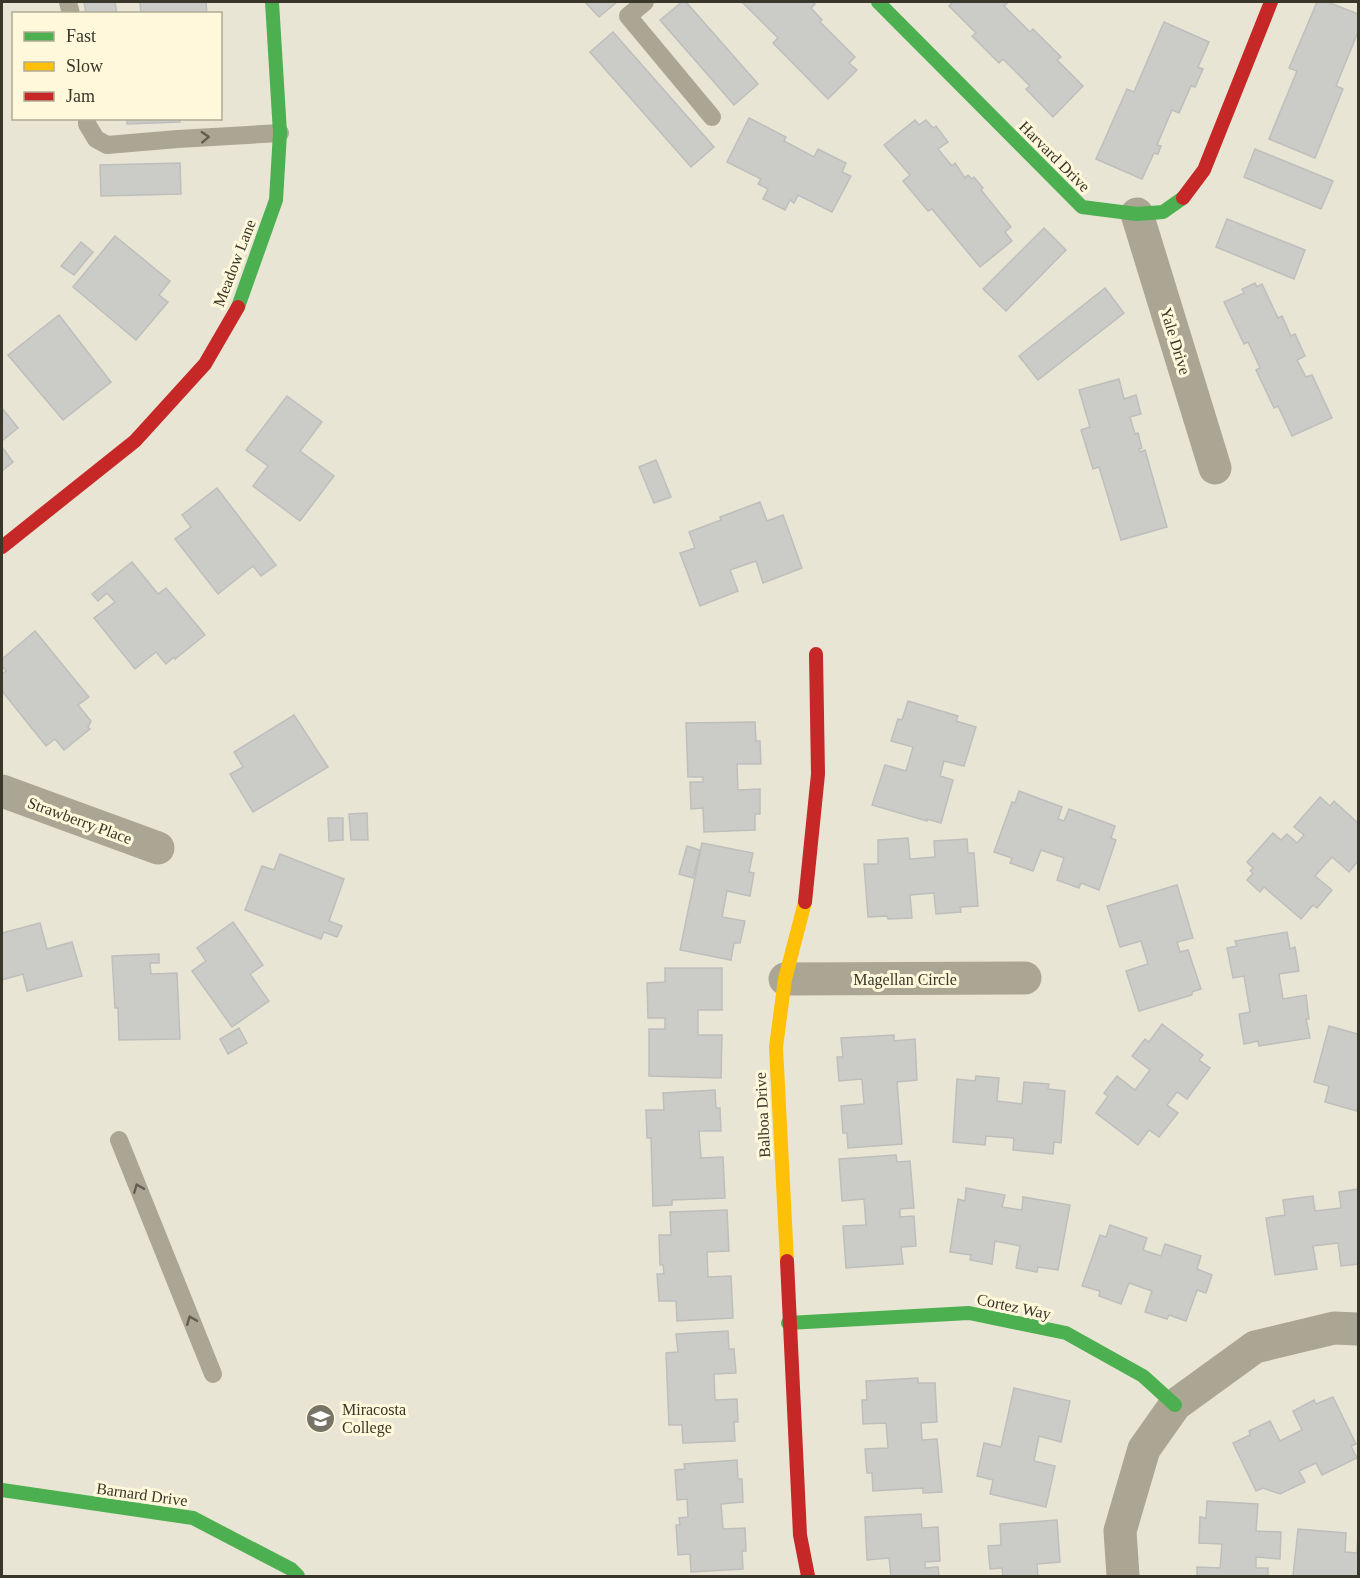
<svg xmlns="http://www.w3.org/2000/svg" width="1360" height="1578" font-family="Georgia,serif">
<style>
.building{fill:#cbcbc8;stroke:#bebebc;stroke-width:1.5}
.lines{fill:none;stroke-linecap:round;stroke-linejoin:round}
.lane{stroke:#aba694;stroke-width:18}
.street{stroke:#aba694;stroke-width:33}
.fast{stroke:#4caf50;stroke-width:14}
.slow{stroke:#ffc107;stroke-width:14}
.jam{stroke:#c62828;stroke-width:14}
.oneway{stroke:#615d4f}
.labels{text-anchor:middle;stroke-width:6;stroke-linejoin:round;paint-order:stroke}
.street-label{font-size:16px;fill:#39362a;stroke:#fff8da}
.poi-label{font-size:16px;fill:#39362a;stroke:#fff8da;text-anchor:start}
</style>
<rect width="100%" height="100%" fill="#e9e5d5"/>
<g class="building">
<polygon points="84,2 115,2 117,14 86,14"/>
<polygon points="140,2 206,2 207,14 141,14"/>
<polygon points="585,2 617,2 599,17"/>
<polygon points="682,2 686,2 758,84 734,105 660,20"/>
<polygon points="742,2 812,2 815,4 811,8 822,20 820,22 855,57 849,63 857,70 828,99 773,43 778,38"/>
<polygon points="953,2 1006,2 1007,3 1004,6 1030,32 1033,29 1061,57 1057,60 1083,86 1053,117 1026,89 1030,86 1003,59 999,63 972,36 976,33 949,6"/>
<polygon points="1317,2 1328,2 1358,14 1358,32 1336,86 1343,89 1315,158 1269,139 1297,71 1289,68"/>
<polygon points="1164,22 1209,42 1198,67 1203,69 1195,87 1191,86 1179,113 1172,110 1157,145 1161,146 1158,154 1154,153 1142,179 1096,159 1127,89 1134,92"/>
<polygon points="613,32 714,147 691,167 590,52"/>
<polygon points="127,118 180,118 180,122 127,124"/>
<polygon points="749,118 786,137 784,141 814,157 818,149 846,163 842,172 851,176 832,212 798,195 794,203 790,200 785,210 763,199 768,189 758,184 761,179 727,162"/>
<polygon points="915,120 919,125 926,120 933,128 936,126 948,142 938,149 952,166 955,163 965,178 968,175 972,179 974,177 983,188 981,190 1011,227 1005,232 1012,241 980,267 932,209 928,211 903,181 910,175 884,145"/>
<polygon points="1255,149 1333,181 1321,209 1244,177"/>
<polygon points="180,163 181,194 101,196 100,165"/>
<polygon points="1227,219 1305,250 1294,279 1216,247"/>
<polygon points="1044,228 1066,250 1006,311 983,289"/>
<polygon points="115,236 170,281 159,295 168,302 136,340 73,287"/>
<polygon points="81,242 93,252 74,275 61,266"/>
<polygon points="1255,283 1257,287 1262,284 1278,318 1282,316 1291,336 1295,334 1305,356 1297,360 1306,377 1312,375 1332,418 1292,436 1278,406 1274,408 1256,370 1260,368 1248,342 1244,344 1224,302 1244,293 1242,289"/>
<polygon points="1105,288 1124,313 1038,380 1019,356"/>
<polygon points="59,315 111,382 63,420 8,355"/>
<polygon points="1119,379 1124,399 1136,395 1141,414 1130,417 1135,434 1138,433 1142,448 1139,449 1140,452 1145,450 1167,527 1121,540 1099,467 1093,469 1081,430 1090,427 1079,390"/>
<polygon points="287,396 322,422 300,451 334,476 300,521 253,486 268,466 246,450"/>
<polygon points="2,408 18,428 2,441"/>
<polygon points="2,447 13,462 2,471"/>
<polygon points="656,460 671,497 654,503 639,467"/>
<polygon points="217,488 276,565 261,576 253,566 218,594 175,539 191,527 182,515"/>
<polygon points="760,502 767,521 783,515 802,568 763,583 756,561 730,570 738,591 700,606 680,553 695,548 689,532 721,520 720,517"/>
<polygon points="132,562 158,594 166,588 205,635 175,659 174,657 166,664 156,652 135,669 94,618 115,602 107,593 98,601 92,594"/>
<polygon points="35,631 89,697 78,705 91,721 88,727 90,729 64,750 55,739 46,746 2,691 2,674 6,671 2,666 2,659"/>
<polygon points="908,701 958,716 956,721 976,727 964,766 944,761 940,776 953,780 941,823 927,819 927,821 872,805 885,765 906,771 913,747 891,741 898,719 902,720"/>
<polygon points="294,715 328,767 253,812 230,774 243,767 234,752"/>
<polygon points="755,722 756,741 760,741 761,764 737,764 738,790 760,789 760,814 755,814 755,830 704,832 703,808 691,809 690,782 703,782 703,777 688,777 686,723"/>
<polygon points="1019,791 1062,807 1058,819 1064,821 1069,809 1115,826 1111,838 1116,840 1099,890 1081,883 1079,888 1057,880 1064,858 1041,850 1033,871 1010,863 1012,858 994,852 1012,802 1015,803"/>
<polygon points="1320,797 1330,806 1334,801 1358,823 1358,861 1349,872 1332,857 1315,876 1332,890 1317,908 1313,905 1301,919 1264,887 1260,892 1247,880 1253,873 1250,871 1253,868 1247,862 1273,833 1281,840 1287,834 1297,843 1304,835 1294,827"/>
<polygon points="367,813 368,840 351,840 349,814"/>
<polygon points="328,818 343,818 343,840 329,841"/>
<polygon points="908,838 910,859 935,857 934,841 967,839 968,853 974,853 978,906 960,907 961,912 936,914 934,893 910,895 912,918 888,919 887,916 868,917 864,864 878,864 878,840"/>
<polygon points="702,843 753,853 749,872 754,873 750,896 727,891 722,917 745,921 740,943 734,943 731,960 680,950"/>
<polygon points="687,846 700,850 693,878 679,874"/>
<polygon points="280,854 344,879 329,921 342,926 337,937 324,932 321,939 245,910 262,866 274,870"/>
<polygon points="1177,885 1193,938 1177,942 1180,952 1188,950 1201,989 1192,992 1192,995 1139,1011 1126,971 1148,964 1141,941 1120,947 1107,906"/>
<polygon points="233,922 263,965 250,974 269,1001 232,1027 192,971 206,961 197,948"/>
<polygon points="40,923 47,949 72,942 82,976 27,991 23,974 2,980 2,933"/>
<polygon points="1287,932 1290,949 1295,947 1299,971 1279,974 1283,999 1306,995 1309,1019 1306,1019 1310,1038 1259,1046 1258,1041 1244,1044 1239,1014 1250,1012 1244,976 1233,978 1227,948 1237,946 1235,941"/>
<polygon points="159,954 159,963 150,963 151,974 177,973 180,1039 119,1040 118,1008 115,1008 112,956"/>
<polygon points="665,968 722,968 722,1010 698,1010 698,1035 722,1035 721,1078 649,1076 649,1029 665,1029 665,1018 648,1018 647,983 665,982"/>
<polygon points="1162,1024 1203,1055 1199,1060 1210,1068 1187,1099 1177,1092 1167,1105 1178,1113 1159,1137 1149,1130 1138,1145 1096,1113 1108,1096 1104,1093 1117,1076 1135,1090 1150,1070 1132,1056 1145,1039 1149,1042"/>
<polygon points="1329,1026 1358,1034 1358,1103 1357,1111 1325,1102 1329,1086 1314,1082"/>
<polygon points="239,1028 247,1043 228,1054 220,1039"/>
<polygon points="894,1035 894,1041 915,1039 917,1080 897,1082 902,1144 848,1148 847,1133 843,1133 841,1106 864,1104 862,1079 839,1081 837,1057 843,1057 841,1038"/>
<polygon points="976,1076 999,1078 997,1101 1022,1104 1024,1082 1049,1084 1048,1089 1065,1091 1061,1143 1054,1142 1053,1154 1013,1150 1014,1138 986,1136 985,1145 953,1142 957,1079 975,1081"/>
<polygon points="715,1090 716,1108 720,1108 721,1131 699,1131 701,1158 723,1157 725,1198 672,1200 672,1205 653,1206 651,1138 647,1138 646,1110 664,1110 663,1093"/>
<polygon points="896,1155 897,1162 910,1161 914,1208 900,1209 900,1217 914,1216 916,1246 901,1247 903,1264 846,1268 843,1226 866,1225 864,1199 842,1201 839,1159"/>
<polygon points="966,1188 1005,1195 1002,1207 1022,1210 1023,1197 1070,1205 1058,1270 1038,1267 1037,1272 1016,1268 1020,1246 995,1241 992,1264 970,1260 971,1255 950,1252 958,1199 965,1201"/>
<polygon points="1358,1189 1358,1264 1341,1266 1338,1243 1313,1246 1317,1269 1275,1275 1266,1218 1285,1215 1283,1200 1313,1196 1315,1211 1341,1208 1339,1192"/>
<polygon points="727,1210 729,1251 707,1252 708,1277 731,1276 733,1318 677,1321 676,1301 659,1301 657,1274 664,1274 663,1265 660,1265 659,1235 671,1235 670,1212"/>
<polygon points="1110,1225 1147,1238 1143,1250 1161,1256 1165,1244 1201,1256 1197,1269 1212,1275 1206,1293 1197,1290 1186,1321 1169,1315 1167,1319 1145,1312 1152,1291 1129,1283 1121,1304 1099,1296 1100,1291 1082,1286 1100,1235 1106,1237"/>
<polygon points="728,1331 729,1349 734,1349 736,1373 714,1374 715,1400 737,1399 738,1422 734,1422 735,1441 683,1443 682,1425 669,1425 666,1353 678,1352 676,1334"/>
<polygon points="918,1378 918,1383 935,1383 937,1422 921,1423 922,1440 937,1439 942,1492 923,1493 923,1488 873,1491 872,1473 867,1473 865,1449 888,1448 886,1423 863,1424 862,1400 867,1400 866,1381"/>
<polygon points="1014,1388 1070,1401 1061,1442 1039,1436 1034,1461 1055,1466 1046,1507 990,1494 993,1480 977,1476 984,1443 1001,1447"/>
<polygon points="1333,1397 1356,1444 1351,1446 1357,1458 1322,1475 1316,1463 1299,1471 1305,1482 1280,1494 1263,1488 1256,1491 1233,1443 1250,1435 1249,1431 1270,1421 1280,1441 1302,1430 1293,1411 1314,1400 1316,1404"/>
<polygon points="737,1460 738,1479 742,1479 743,1502 721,1504 723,1529 745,1528 746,1551 742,1551 743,1569 691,1572 690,1554 678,1555 676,1525 680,1525 679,1518 688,1517 687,1499 677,1500 675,1470 685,1469 684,1464"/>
<polygon points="1207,1501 1258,1504 1256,1531 1281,1532 1280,1559 1256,1557 1256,1568 1268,1568 1268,1576 1197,1576 1197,1567 1220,1568 1222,1544 1199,1543 1200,1517 1206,1518"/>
<polygon points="921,1514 922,1528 938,1527 940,1561 925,1562 925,1568 938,1567 939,1576 891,1576 889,1558 867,1560 865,1517"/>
<polygon points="1057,1520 1060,1562 1037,1564 1038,1576 1003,1576 1002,1568 990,1569 988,1546 1001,1545 1000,1524"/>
<polygon points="1298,1529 1346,1533 1345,1552 1357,1553 1358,1532 1358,1576 1293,1576"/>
</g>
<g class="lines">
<g class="lane">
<polyline points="68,2 71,14"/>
<polyline points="645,2 628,16 712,117"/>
<polyline points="87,118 87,124 96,139 107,145 178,139 280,133"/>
<polyline points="119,1140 213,1374"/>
</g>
<g class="street">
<polyline points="1137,214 1215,468"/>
<polyline points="2,791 158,848"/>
<polyline points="785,979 1025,978"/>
<polyline points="1123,1576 1120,1531 1144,1449 1175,1405 1255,1347 1334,1328 1358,1329"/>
</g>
<g class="fast">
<polyline points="878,2 1082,207 1137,214 1163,212 1183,198"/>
<polyline points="238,307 276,200 280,133 272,2"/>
<polyline points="788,1323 969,1313 1066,1333 1143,1376 1175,1405"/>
<polyline points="2,1490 193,1518 291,1569 298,1576"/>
</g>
<polyline class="slow" points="787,1261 776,1047 785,979 805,902"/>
<g class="jam">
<polyline points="1183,198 1204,170 1271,2"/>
<polyline points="2,547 135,441 205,364 238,307"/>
<polyline points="805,902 818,774 816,654"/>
<polyline points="787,1261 800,1535 808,1576"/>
</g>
</g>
<defs><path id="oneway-chevron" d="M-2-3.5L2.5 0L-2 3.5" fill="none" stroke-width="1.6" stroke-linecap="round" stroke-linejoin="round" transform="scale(1.5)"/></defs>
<g class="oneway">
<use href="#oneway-chevron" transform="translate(205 137) rotate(-3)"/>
<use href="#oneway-chevron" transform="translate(138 1188) rotate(-112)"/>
<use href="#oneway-chevron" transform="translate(191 1320) rotate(-112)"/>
</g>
<defs>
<symbol id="university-disc" viewBox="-11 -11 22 22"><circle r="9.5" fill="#777366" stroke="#fff8da"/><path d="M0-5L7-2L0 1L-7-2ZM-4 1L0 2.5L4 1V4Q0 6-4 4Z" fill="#fff"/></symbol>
</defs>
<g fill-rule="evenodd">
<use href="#university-disc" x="304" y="1402" width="33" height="33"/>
</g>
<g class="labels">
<g class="street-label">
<text transform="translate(1055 156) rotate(45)" y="6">Harvard Drive</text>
<text transform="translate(234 263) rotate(-69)" y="6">Meadow Lane</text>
<text transform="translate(1176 341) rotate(73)" y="6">Yale Drive</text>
<text transform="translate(80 820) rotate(20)" y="6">Strawberry Place</text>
<text x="905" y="985">Magellan Circle</text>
<text transform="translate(762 1115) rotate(-93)" y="6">Balboa Drive</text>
<text transform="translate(1014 1306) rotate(12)" y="6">Cortez Way</text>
<text transform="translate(142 1494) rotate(8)" y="6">Barnard Drive</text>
</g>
<g class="poi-label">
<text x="342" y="1415">Miracosta<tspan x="342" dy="18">College</tspan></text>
</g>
</g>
<rect width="1360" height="1578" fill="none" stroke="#39362a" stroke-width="6"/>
<rect x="12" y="12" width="210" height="108" fill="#fff8da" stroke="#b0aa94" stroke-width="1.5"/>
<rect x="24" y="32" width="30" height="9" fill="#4caf50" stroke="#b0aa94" stroke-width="1.5"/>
<text x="66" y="42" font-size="18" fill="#39362a">Fast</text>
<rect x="24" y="62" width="30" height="9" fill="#ffc107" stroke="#b0aa94" stroke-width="1.5"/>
<text x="66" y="72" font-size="18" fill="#39362a">Slow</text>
<rect x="24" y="92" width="30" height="9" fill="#c62828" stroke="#b0aa94" stroke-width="1.5"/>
<text x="66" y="102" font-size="18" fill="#39362a">Jam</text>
</svg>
